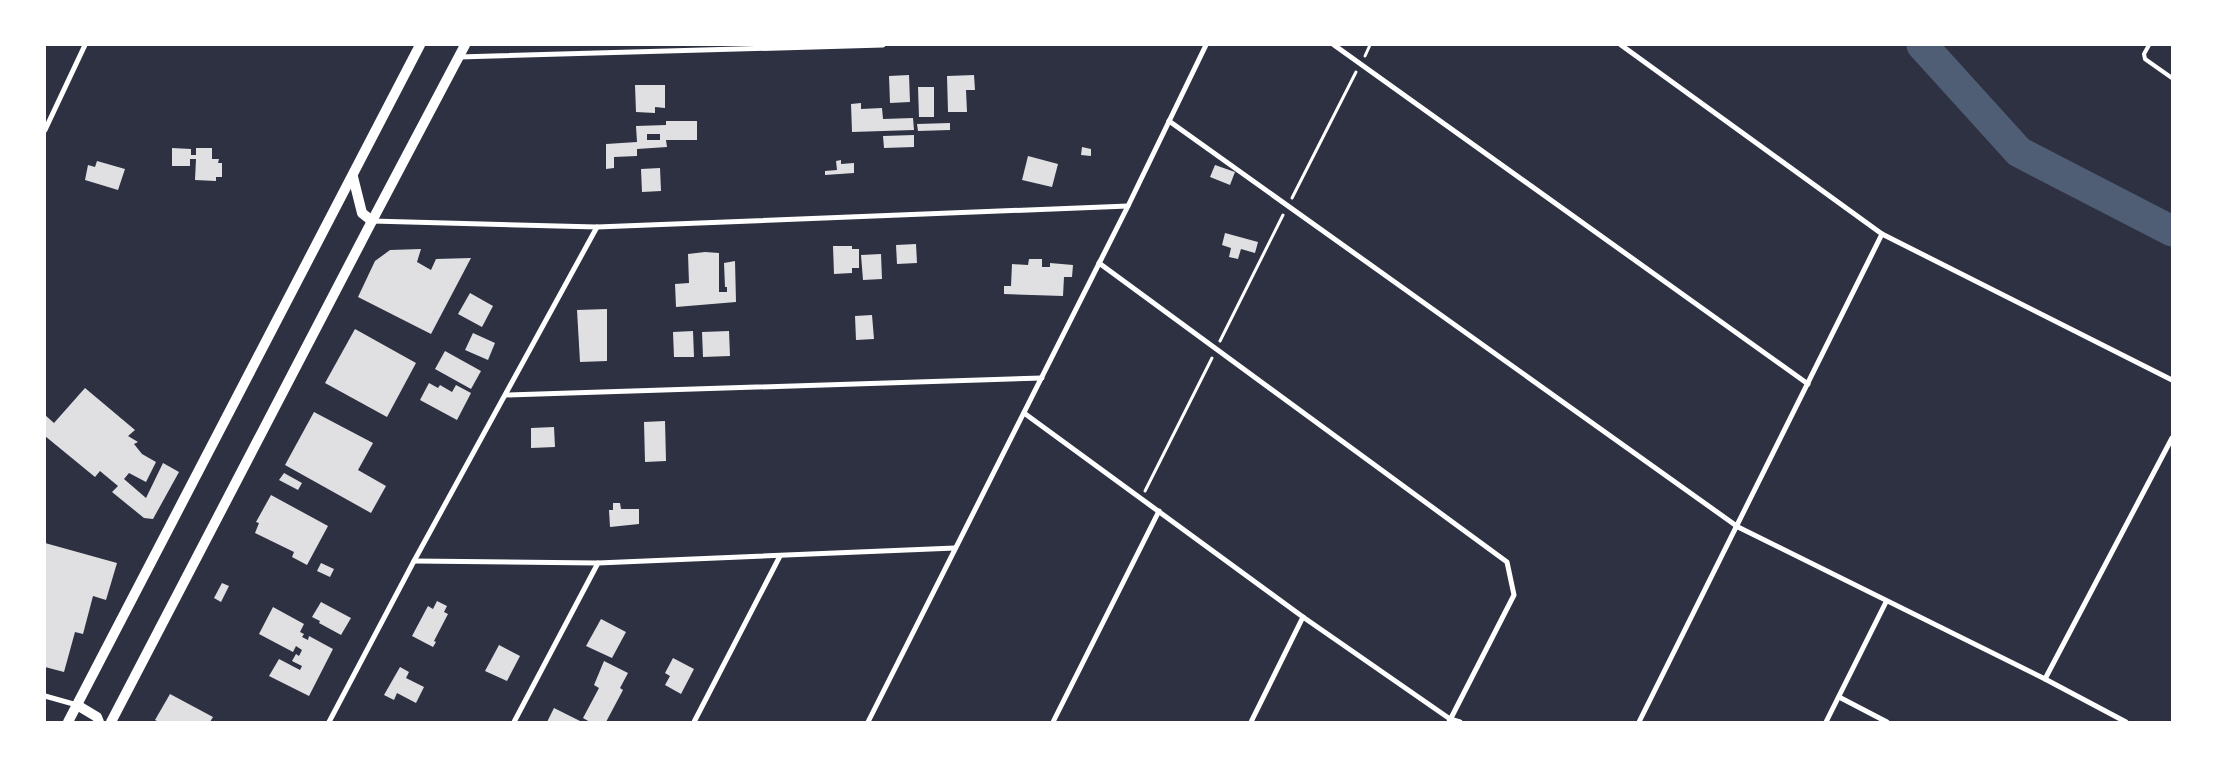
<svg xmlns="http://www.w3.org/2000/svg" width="2217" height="767" font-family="'Zilla Slab',serif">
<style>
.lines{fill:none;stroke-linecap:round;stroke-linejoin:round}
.river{stroke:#4f5d75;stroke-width:31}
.building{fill:#e0e0e3;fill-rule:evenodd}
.path{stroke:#fff;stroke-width:3}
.service{stroke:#fff;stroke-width:4}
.minor{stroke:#fff;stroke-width:5}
.secondary{stroke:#fff;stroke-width:10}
</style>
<rect width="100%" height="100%" fill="#2d3142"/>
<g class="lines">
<polyline class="river" points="1922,45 2019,152 2172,231"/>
</g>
<g class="building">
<polygon points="909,75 910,102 890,103 889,76"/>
<polygon points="974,75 975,90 966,90 967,112 948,112 947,76"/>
<polygon points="635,85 665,85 665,108 655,107 655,113 636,112"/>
<polygon points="918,87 934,87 934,117 919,117"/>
<polygon points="861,103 861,109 882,108 883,119 913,118 914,130 852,132 851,104"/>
<path d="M666 121H697V140H666L667 147 637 149V156L614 157V168L606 169V144L637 142 636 126 666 125ZM647 134H660V140H647Z"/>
<polygon points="950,123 950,130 918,131 917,124"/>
<polygon points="914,135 914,147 884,148 883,136"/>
<polygon points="1082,147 1091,149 1091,156 1081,155"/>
<polygon points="172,148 191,149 191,155 196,155 196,148 212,148 212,159 219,159 218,163 222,163 222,177 216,177 216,181 195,180 196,159 190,159 190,166 172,166"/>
<polygon points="1028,156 1058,164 1052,187 1022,180"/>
<polygon points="841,160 841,164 854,163 854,173 825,175 825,171 837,170 836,161"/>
<polygon points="97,161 125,169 118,190 85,180 88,165 95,167"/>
<polygon points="1215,165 1235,172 1230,185 1210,177"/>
<polygon points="660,168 661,191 642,192 641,169"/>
<polygon points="1225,233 1258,242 1255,253 1241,249 1238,259 1229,257 1231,248 1222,245"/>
<polygon points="916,244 917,263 897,264 896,245"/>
<polygon points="833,246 852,246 852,249 859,249 859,268 852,268 852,273 834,274"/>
<polygon points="421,249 417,262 431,270 436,259 471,258 431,334 358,297 375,261 390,250"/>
<polygon points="705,252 719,253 719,292 727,292 727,287 725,287 724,263 735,261 736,302 676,307 675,284 689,283 688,254"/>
<polygon points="881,254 882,279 863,280 861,255"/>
<polygon points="1029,259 1042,259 1042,267 1050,267 1050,263 1073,265 1072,277 1064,277 1063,296 1004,294 1004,286 1011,286 1012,264 1028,265"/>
<polygon points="470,293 493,306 482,327 458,314"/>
<polygon points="607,309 607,361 580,362 577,310"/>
<polygon points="872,315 874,339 856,340 855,316"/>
<polygon points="355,329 416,363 387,417 325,383"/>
<polygon points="693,331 694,357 674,357 673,332"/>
<polygon points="729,331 730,356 703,357 702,332"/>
<polygon points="473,333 495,343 488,360 465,350"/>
<polygon points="445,351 481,371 471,389 435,369"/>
<polygon points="429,383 438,388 440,385 452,392 456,385 471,393 457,420 420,400"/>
<polygon points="85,388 135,430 128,436 138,442 134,444 142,454 156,462 146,482 129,473 124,479 146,498 163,463 179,472 153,519 144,518 112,492 118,486 100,471 95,477 45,436 45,415 54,423"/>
<polygon points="314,412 373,443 358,470 386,486 371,513 285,465"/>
<polygon points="665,421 666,461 645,462 644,422"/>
<polygon points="554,427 555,447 531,448 531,428"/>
<polygon points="284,473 302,483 298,490 279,480"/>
<polygon points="271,495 328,526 307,565 292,557 294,552 255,533 259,523 256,522"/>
<polygon points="613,503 620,503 621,509 639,509 639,524 610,527 609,510 613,510"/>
<polygon points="45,543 117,563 106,600 93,596 83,634 75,632 64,672 45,667"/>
<polygon points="321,563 334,569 330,577 317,571"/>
<polygon points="222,583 229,586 221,602 214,598"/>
<polygon points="437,601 447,606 444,612 448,614 434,641 436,642 433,647 412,636 428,606 433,609"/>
<polygon points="321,602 351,618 341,635 319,623 320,621 312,617"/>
<polygon points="273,607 304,624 300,632 304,634 302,637 308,640 309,636 333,649 309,696 269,676 279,659 300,670 302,666 292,661 296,654 299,656 302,650 296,646 293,652 259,634"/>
<polygon points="601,619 626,632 612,658 586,646"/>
<polygon points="499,645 520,656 507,681 485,671"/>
<polygon points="673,658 694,669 681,694 665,685 670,676 665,673"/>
<polygon points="604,661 628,673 620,688 623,690 606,722 590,722 583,718 599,688 594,685"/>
<polygon points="400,667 409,672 406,678 424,687 416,703 397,693 394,700 384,695"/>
<polygon points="170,694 213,717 210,722 159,722 155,720"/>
<polygon points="554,708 582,722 547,722"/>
</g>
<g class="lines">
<g class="path">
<polyline points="1365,56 1370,45"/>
<polyline points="1292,198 1356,72"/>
<polyline points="1220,341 1283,215"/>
<polyline points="1145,491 1212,358"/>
</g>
<polyline class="service" points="2149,45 2144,54 2145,59 2172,78"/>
<g class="minor">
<polyline points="1334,45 1808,384"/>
<polyline points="1621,45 1882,234 2172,380"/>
<polyline points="459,57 883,45"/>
<polyline points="1169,121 1738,527 2045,679 2126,722"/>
<polyline points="45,130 85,45"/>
<polyline points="372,221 597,227 1128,206"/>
<polyline points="1099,263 1507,562 1514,595 1449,722"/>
<polyline points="506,395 1042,378"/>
<polyline points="1024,413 1303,617 1450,719 1460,722"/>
<polyline points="414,561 598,563 955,548"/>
<polyline points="2045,679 2172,438"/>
<polyline points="45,696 77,705"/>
<polyline points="1839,697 1887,722"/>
<polyline points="329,722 414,561 597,227"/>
<polyline points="514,722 598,563"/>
<polyline points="694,722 780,556"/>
<polyline points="868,722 1128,206 1206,45"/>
<polyline points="1053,722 1159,511"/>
<polyline points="1251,722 1303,617"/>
<polyline points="1639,722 1882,234"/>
<polyline points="1826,722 1886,602"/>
</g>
<g class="secondary">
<polyline points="353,177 362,213 372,221"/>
<polyline points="77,705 97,717 99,722"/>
<polyline points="68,722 420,45"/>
<polyline points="111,722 372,221 465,45"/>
</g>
</g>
<rect width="2217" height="767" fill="none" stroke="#ffffff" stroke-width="92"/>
</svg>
